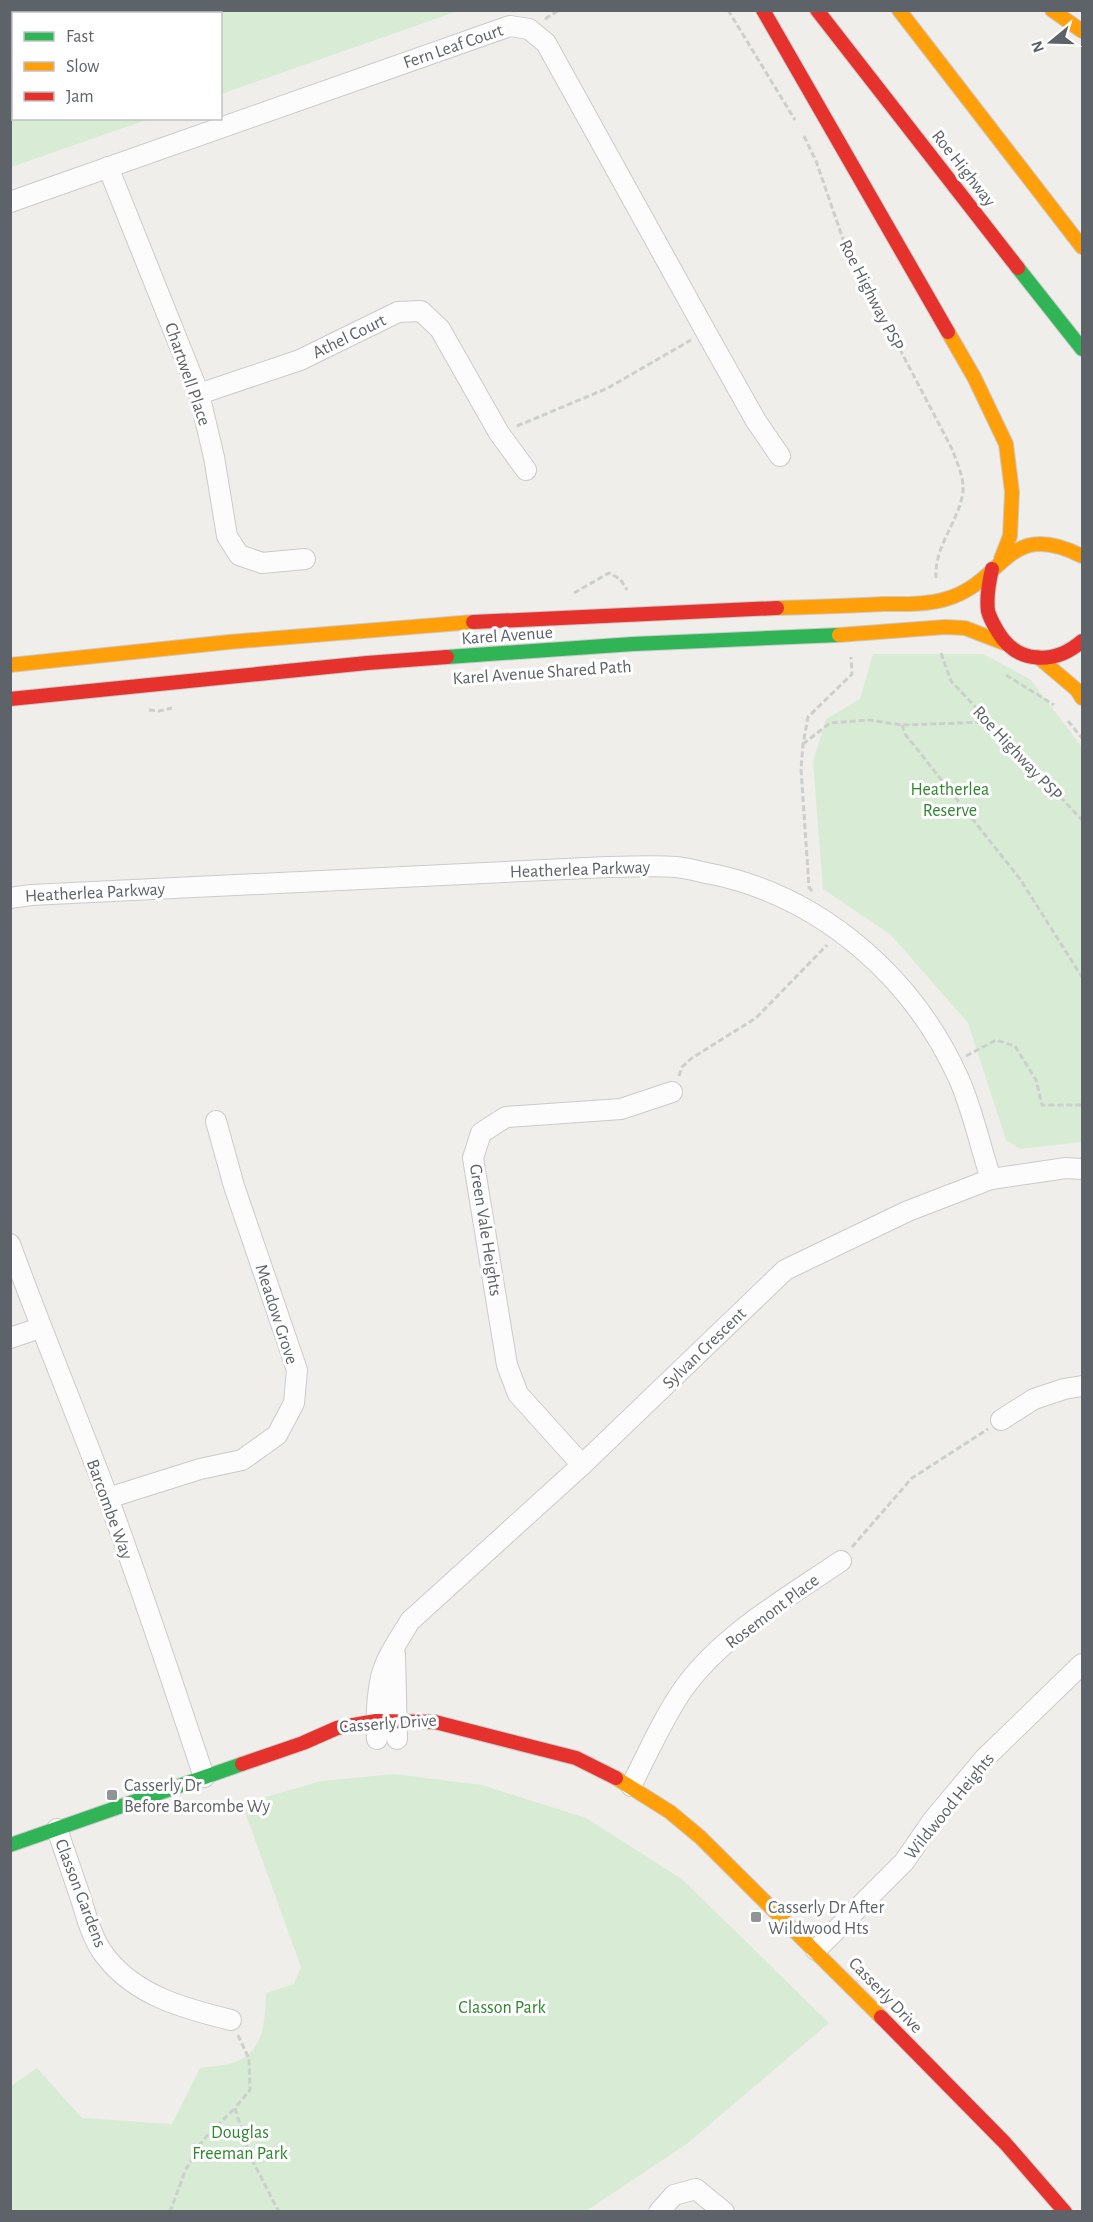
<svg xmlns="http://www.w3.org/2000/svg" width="1093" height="2222" font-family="'Alegreya Sans',sans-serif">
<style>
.green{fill:#d8ecd5}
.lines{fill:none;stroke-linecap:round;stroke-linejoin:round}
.street-casing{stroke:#cbcbcb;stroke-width:22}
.fast-casing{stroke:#cbcbcc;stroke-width:16}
.slow-casing{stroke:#cbcbcc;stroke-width:16}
.jam-casing{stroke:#cbcbcc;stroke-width:16}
.path{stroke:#cbd0cc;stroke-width:3;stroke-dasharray:6 3;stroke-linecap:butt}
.street{stroke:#fdfcfc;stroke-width:20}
.fast{stroke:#30b455;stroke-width:14}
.slow{stroke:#ff9f0a;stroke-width:14}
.jam{stroke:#e5322d;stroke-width:14}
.poi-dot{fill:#919496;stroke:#fff;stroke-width:2}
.labels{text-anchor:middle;stroke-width:6;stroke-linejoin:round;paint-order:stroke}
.street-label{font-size:18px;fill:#5e6369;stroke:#fff}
.park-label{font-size:18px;fill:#308630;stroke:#fff}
.poi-label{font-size:18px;fill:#5e6369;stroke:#fff;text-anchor:start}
</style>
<rect width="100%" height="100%" fill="#efeeea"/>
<g class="green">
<polygon points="10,11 11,10 458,11 221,94 220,14 14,14 14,118 149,119 11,167"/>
<polygon points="873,654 983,654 1030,679 1082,747 1082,1142 1020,1149 1006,1140 968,1023 891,935 823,889 813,762 826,719 860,699"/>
<path d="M394 1774 482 1785 586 1818 682 1879 829 2023 688 2143 586 2211H11V2086L37 2068 82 2118 172 2124 200 2068C212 2066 226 2066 237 2061 265 2050 265 2018 266 1993L294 1984 301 1967 242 1804 321 1781Z"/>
</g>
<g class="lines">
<defs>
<g id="street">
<polyline points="108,167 199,394 214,457 227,536 239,555 262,563 305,559"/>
<polyline points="10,202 510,26 529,29 546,43 706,332 756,421 780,456"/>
<polyline points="199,394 300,360 398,312 421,311 440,329 499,433 526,470"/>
<path d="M10 898 31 895 607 867C630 867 653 865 676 867 688 868 700 872 712 874 822 897 913 977 959 1079 973 1111 980 1146 991 1179"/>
<path d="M10 1244C41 1329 76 1413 108 1498 142 1590 173 1684 204 1777"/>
<polyline points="10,1338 40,1328"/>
<polyline points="1001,1420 1034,1399 1064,1389 1082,1386"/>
<polyline points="582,1465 518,1394 507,1365 473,1158 481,1133 506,1117 621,1109 672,1092"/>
<polyline points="108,1498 200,1469 242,1460 277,1435 294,1403 297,1370 234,1186 216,1121"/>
<polyline points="395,1654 397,1739"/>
<path d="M377 1739C376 1719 377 1696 381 1677 386 1657 400 1638 410 1621L582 1465 785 1270 908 1211 991 1179 1066 1168 1082 1169"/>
<path d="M631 1786C648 1753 663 1718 684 1688 723 1634 787 1598 841 1561"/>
<path d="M57 1829C65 1853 73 1876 81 1899 87 1919 93 1941 106 1957 136 1996 186 2009 231 2020"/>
<polyline points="816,1950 904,1862 933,1820 984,1759 1082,1664"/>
<polyline points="659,2212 674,2195 696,2189 724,2212"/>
</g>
<g id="fast">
<polyline points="1018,268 1082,349"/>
<polyline points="447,657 633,644 839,635"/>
<polyline points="10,1845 242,1764"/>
</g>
<g id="slow">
<polyline points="899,10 1082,247"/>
<polyline points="1052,10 1082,31"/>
<polyline points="948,332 974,377 1006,444 1012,492 1010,536 1001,559"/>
<path d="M777 608C812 607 847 606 883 604 904 604 926 605 946 599 1007 581 1005 518 1082 556"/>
<polyline points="839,635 945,627 965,628 1004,643"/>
<polyline points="1038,657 1077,690 1082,698"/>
<polyline points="10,665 229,642 473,622"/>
<polyline points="616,1778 670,1812 700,1837 881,2017"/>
</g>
<g id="jam">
<polyline points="763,10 948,332"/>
<polyline points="817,10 1018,268"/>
<path d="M992 569C989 582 986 597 988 611 990 619 994 625 998 632 1017 664 1055 665 1082 641"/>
<polyline points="473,622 777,608"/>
<polyline points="10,699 367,663 447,657"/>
<polyline points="242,1764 303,1743 337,1728 376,1721 435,1722 576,1758 616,1778"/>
<polyline points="881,2017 1005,2143 1065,2212"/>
</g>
</defs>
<use href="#street" class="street-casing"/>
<use href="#fast" class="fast-casing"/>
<use href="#slow" class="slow-casing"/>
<use href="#jam" class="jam-casing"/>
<g class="path">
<polyline points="728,10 795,120"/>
<polyline points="545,19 559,10"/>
<path d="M804 136 816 161 844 242 953 451C958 466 966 481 962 497 956 525 934 548 936 578"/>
<polyline points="517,426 608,388 691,340"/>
<polyline points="574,593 609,573 620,579 627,590"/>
<polyline points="941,653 951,681 1082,820"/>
<polyline points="1006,675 1054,705"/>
<polyline points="149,710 159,711 172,708"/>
<polyline points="1068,721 1082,738"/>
<polyline points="902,725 905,734 1020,879 1082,977"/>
<polyline points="803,744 830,723 869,720 902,725 989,722"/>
<polyline points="812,891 809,887 801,769 803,744 808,717 852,674 851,657"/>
<polyline points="966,1056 996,1040 1015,1046 1036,1080 1042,1105 1082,1105"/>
<polyline points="679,1076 682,1067 692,1058 756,1018 827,945"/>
<polyline points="852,1547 912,1478 988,1429"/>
<polyline points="238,2035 249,2059 250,2090 235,2108 249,2154 279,2212"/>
<polyline points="170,2212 185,2171 203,2140 235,2108"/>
</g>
<use href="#street" class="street"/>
<use href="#fast" class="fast"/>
<use href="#slow" class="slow"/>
<use href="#jam" class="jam"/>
</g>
<g class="poi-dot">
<rect x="106" y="1789" width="12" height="12" rx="3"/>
<rect x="750" y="1911" width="12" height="12" rx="3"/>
</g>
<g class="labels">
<g class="street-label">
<text transform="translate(453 46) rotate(-19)" y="6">Fern Leaf Court</text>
<text transform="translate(964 168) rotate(52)" y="6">Roe Highway</text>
<text transform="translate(872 295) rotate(63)" y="6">Roe Highway PSP</text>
<text transform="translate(349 336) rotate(-26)" y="6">Athel Court</text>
<text transform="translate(188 374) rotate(71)" y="6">Chartwell Place</text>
<text transform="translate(507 635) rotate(-4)" y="6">Karel Avenue</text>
<text transform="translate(542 672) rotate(-4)" y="6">Karel Avenue Shared Path</text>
<text transform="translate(1018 753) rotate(47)" y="6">Roe Highway PSP</text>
<text transform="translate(580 869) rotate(-2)" y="6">Heatherlea Parkway</text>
<text transform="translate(95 892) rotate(-3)" y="6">Heatherlea Parkway</text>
<text transform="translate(486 1230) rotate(81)" y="6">Green Vale Heights</text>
<text transform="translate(277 1314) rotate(72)" y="6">Meadow Grove</text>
<text transform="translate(704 1348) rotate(-44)" y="6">Sylvan Crescent</text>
<text transform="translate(110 1509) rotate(70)" y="6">Barcombe Way</text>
<text transform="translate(772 1611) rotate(-37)" y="6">Rosemont Place</text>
<text transform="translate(388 1723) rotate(-4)" y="6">Casserly Drive</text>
<text transform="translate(949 1806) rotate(-51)" y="6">Wildwood Heights</text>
<text transform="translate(81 1893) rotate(69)" y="6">Classon Gardens</text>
<text transform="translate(886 1995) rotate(46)" y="6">Casserly Drive</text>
</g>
<g class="park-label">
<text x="950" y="795">Heatherlea<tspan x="950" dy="21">Reserve</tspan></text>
<text x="502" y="2013">Classon Park</text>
<text x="240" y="2138">Douglas<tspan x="240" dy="21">Freeman Park</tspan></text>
</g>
<g class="poi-label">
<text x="124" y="1791">Casserly Dr<tspan x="124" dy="21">Before Barcombe Wy</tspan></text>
<text x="768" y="1913">Casserly Dr After<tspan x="768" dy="21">Wildwood Hts</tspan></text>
</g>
</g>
<rect width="1093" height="2222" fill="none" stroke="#5e6369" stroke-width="24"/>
<rect x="12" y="12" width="210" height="108" fill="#ffffff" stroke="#bfc1c3" stroke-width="1.5"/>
<rect x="24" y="32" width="30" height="9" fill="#30b455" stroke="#bfc1c3" stroke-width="1.5"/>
<text x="66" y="42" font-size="18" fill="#5e6369">Fast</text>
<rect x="24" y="62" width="30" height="9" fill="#ff9f0a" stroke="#bfc1c3" stroke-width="1.5"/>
<text x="66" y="72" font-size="18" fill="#5e6369">Slow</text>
<rect x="24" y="92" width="30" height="9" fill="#e5322d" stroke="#bfc1c3" stroke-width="1.5"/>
<text x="66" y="102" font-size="18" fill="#5e6369">Jam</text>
<g transform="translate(1051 42) rotate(251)" stroke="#ffffff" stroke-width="4.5" paint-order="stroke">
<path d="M0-4.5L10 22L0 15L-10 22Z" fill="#5e6369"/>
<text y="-9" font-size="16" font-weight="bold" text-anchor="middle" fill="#5e6369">N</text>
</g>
</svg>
